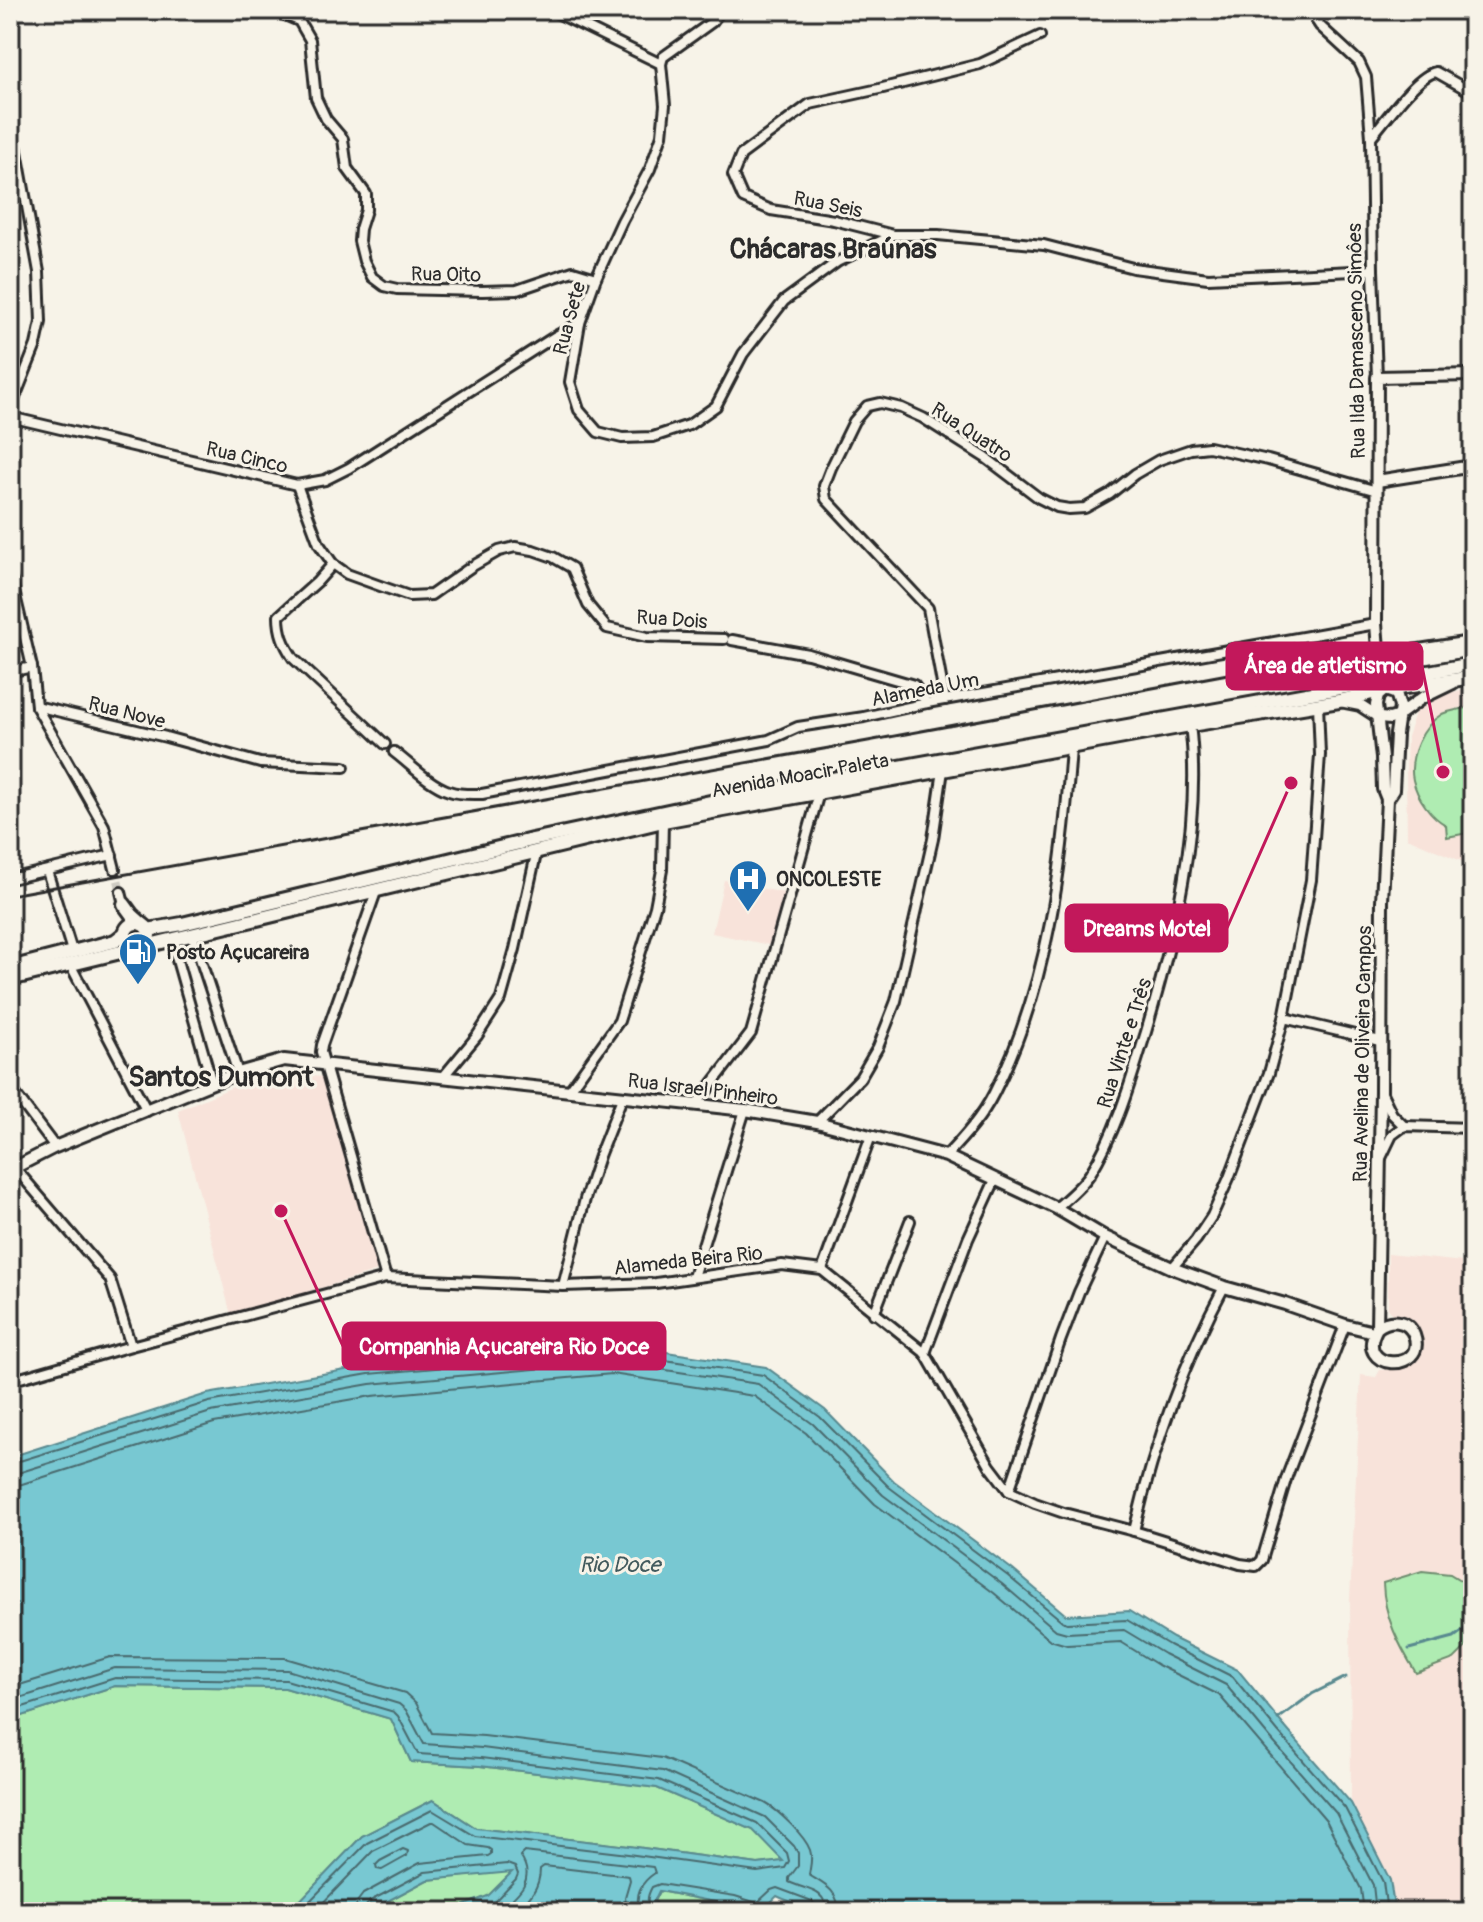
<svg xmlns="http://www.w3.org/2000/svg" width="1483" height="1922" viewBox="0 0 1483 1922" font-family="Pangolin,sans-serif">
<rect width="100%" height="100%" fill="#f7f3e8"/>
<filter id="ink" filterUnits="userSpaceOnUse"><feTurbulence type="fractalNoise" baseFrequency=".0125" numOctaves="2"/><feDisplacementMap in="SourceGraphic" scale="16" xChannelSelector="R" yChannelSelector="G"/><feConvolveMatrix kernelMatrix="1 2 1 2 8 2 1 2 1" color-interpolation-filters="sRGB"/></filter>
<g filter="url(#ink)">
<!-- built -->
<g fill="#f8e3da">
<polygon points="1473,687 1473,866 1407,838 1406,771 1407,737 1415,713 1434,699 1453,692"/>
<polygon points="724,880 784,893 769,945 712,933"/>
<polygon points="266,1073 325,1077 381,1270 231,1315 178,1110"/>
<polygon points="1388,1254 1473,1263 1473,1912 1395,1912 1390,1880 1351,1803 1350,1599 1361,1375 1376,1377 1380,1370 1401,1368 1414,1358 1420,1348 1420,1340 1411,1322 1392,1314 1388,1308"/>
</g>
<!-- green -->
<g fill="#afecb2" stroke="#6d8c6e" stroke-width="2">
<path d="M1473,707V832L1447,837L1446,825C1431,817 1417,798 1413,780C1408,757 1422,726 1442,714C1451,710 1463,709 1473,707Z"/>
<path d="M1422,1571L1450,1574L1473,1588V1640L1454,1659L1416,1673C1399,1645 1384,1617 1383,1583Z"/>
<polygon points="115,1686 285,1688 391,1719 411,1762 480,1766 657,1788 753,1830 784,1861 758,1864 629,1846 476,1828 433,1800 362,1836 296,1905 276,1912 10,1912 10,1720"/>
<polygon points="513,1871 488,1896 447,1912 367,1912 427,1880"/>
<polygon points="659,1891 751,1909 751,1912 666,1912 654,1901"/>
</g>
<!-- water -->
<path fill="#78c8d2" stroke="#59898f" stroke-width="2" d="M613,1344L766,1367L825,1410L894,1481L1013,1570L1066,1615L1129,1611L1173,1638L1238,1670L1284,1726L1351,1803L1390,1880L1395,1912H813C803,1904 788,1902 777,1896L761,1912H751V1909L659,1891L654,1901L666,1912H447L488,1896L512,1872L427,1880L367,1912H276L296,1905L362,1836L433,1800L476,1828L629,1846L758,1864L783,1861L753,1830L657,1788L480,1766L411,1762L391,1719L285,1688L115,1686L10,1720V1457L207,1394L368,1366Z"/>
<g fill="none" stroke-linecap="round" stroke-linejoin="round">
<!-- shore -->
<g stroke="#4a6a6e" stroke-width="2">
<polyline points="10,1464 209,1402 369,1374 613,1352 763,1375 820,1417 889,1487 1008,1576 1062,1621 1067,1623 1127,1620 1169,1645 1233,1677 1278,1732 1345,1808 1383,1882 1387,1912"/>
<polyline points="10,1474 18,1473 211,1412 370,1384 613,1362 758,1384 813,1424 883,1495 1002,1584 1056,1630 1067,1633 1124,1630 1164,1654 1226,1685 1270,1738 1336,1813 1373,1885 1376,1912"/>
<polyline points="10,1486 22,1484 214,1423 372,1396 612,1374 754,1396 806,1433 875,1504 994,1593 1050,1640 1067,1645 1121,1642 1158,1665 1219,1695 1326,1820 1361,1889 1364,1912"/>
<path d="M10,1688L110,1657L285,1658L405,1693L416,1703L432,1733L484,1736L662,1758L765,1803C778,1810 805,1836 810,1850C813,1859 810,1867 809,1875C825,1885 838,1890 839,1912"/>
<path d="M10,1701L115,1668L287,1670L399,1704L406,1710L424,1744L482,1748L663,1771L765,1817L794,1846L798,1853V1866L789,1878V1882C807,1891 825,1888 827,1912"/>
<polyline points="10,1711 115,1678 286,1680 394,1712 398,1716 418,1754 481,1758 659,1780 757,1823 787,1853 789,1861 785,1868 757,1872 628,1854 475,1836 432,1810 367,1843 299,1912"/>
<polygon points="403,1849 408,1851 407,1856 382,1870 377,1869 376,1865 380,1861"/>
<polyline points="314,1912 373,1851 431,1822 434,1822 468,1845 488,1848 491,1850 491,1854 488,1856 420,1863 363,1894 357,1902 355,1912"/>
<polyline points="365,1912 366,1906 370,1901 425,1872 507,1864 515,1867 518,1874 516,1879 494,1902 469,1912"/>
<path d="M497,1912C516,1896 538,1881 520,1856L524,1852L653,1867L655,1873C641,1882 633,1896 641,1912"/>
<path d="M515,1912C529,1899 540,1889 540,1869L544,1866L629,1876L630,1880L625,1897L627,1912"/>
<path d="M655,1912C646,1903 646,1898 652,1887L660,1884L735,1896L757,1903L771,1890L777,1888L812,1901L816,1906L817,1912"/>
</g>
<!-- stream -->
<g stroke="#59898f" stroke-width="3">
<polyline points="1409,1649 1454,1637 1473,1623"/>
<polyline points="1278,1719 1312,1694 1346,1677"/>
</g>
<!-- minor-tunnel -->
<polyline stroke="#cecbc2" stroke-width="8" stroke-dasharray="8 4" stroke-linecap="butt" points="115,869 121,892"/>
<defs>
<g id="minor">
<polyline points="262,10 280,13 299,21 310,40 316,98 326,119 343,139 347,168 366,194 366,210 360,229 359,241 364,261 372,277 384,286 397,289 482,291 517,290 573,271 596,278"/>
<polyline points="551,10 661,64"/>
<polyline points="721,10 712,22 663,57 661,64 665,105 662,135 650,169 622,221 596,278 580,323 570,382 579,410 598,432 622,438 653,437 689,425 716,406 743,354 784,301 837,262 893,235"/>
<polyline points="1314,10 1316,20 1320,26 1359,62 1366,77 1371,137 1373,270 1377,377"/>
<polyline points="1040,36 980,64 879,89 810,104 741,155 733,175 743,198 771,210 834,220 893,235 938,235 1044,245 1133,268 1208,278 1373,270"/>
<polyline points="10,113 39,272 41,322 36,345 10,410"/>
<path d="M1371,137C1385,121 1417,75 1436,72L1473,93"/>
<polyline points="10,417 297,485 325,480 349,468 554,337 580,323"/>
<polyline points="297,485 319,544 333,564 347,574 383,587 409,596 431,595 471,567 499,551 515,547 533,550 553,557 572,568 588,605 607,628 647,637 724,639"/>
<path d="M333,564L317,582L279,616C279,633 284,644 293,658L385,744"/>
<polyline points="10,574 32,667 36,706 104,826 115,869"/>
<polyline points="732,640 808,654 914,685 927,703"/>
<polyline points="10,672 32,667"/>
<polyline points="945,700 928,608 826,499 824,486 831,468 854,421 867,406 880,403 901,408 923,418 986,458 1039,498 1057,507 1069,509 1085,508 1110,494 1135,474 1159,460 1191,449 1209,447 1268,460 1377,491"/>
<polyline points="36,706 166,737 260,763 344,767"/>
<path d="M394,752C411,765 429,784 449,791C460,795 471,794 482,794L769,740L798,727L864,717L927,703L1376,624"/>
<polyline points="47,871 72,951"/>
<polyline points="10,879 112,855"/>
<polyline points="377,889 322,1045 321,1052 386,1278"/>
<polyline points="121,892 124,904"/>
<polyline points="192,934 238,1073"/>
<polyline points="171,939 212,1083"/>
<polyline points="70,964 147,1111"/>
<polyline points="1284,1018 1380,1041"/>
<polyline points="443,1077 477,1036 501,999 515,949 537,850"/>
<polyline points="10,1087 55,1147"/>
<polyline points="569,1091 619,1021 655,907 662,870 663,821"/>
<polyline points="1381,1091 1392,1114 1404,1126"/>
<polyline points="696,1105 751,1033 819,793"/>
<polyline points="817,1122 860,1078 878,1047 896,1001 933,839 943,770"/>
<path d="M946,1156C964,1137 982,1117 994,1093C1048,988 1063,864 1071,748"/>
<polyline points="1380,1160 1392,1135 1404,1126 1473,1128"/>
<polyline points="15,1168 110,1279 131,1346"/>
<path d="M1056,1208C1068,1198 1081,1187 1090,1174C1117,1131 1131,1080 1146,1032C1174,937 1203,825 1190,725"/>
<polyline points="1472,1254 1473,1136"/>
<polyline points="1172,1268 1196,1240 1212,1216 1229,1178 1269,1073 1284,1018 1311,880 1320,755 1318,704"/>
<polyline points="822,1270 871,1136"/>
<polyline points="693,1277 745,1110"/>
<polyline points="563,1286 585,1199 599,1156 622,1098"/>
<polyline points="874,1314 910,1221"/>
<polyline points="925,1353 968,1239 995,1180"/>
<polyline points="10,1381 131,1346 386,1278 563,1286 656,1283 782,1265 822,1270 925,1353 990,1466 1009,1491 1035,1503 1064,1513 1134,1531 1240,1564 1256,1566 1262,1560 1287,1476 1345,1325"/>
<polyline points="1009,1491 1061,1339 1079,1292 1105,1237"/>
<path d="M1134,1531C1154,1446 1183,1363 1224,1287"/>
</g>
<g id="tertiary">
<polyline points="1377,481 1473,466"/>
<polyline points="1385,686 1378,649 1376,624 1377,377 1473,375"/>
<polyline points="1385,690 1378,696 1376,705 1382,758 1383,789 1387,799"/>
<polyline points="1340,701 1360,705 1380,718 1390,719 1396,717 1422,698 1453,683"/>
<polyline points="10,1170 55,1147 212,1083 238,1073 284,1060 745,1110 817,1122 946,1156 1056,1208 1105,1237 1172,1268 1224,1287 1285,1304 1345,1325 1374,1332"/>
<path d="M1377,1328C1389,1319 1407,1318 1414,1335C1428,1373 1352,1372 1377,1328L1381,1091L1382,901L1387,799L1393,790L1396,734L1400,707L1397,696L1394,693L1385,690"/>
</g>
<g id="primary">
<polyline points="124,904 132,915 142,924"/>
<circle cx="137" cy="935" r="12"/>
<polyline points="148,930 182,924 532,840 743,795 1473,664"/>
<polyline points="141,947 663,821 1190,725 1339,701 1385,690 1473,677"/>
<polyline points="10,968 115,941 124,934"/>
<polyline points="10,979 137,948"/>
</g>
</defs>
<!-- minor casing -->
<use href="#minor" stroke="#2b2b2b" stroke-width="14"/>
<!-- tertiary casing -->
<use href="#tertiary" stroke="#2b2b2b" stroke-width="16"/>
<!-- primary casing -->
<use href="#primary" stroke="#2b2b2b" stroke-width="18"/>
<!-- minor -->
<use href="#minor" stroke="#f7f3e8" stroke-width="8"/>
<!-- tertiary -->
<use href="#tertiary" stroke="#f7f3e8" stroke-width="10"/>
<!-- primary -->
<use href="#primary" stroke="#f7f3e8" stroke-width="12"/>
<!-- rail -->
<polyline stroke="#2b2b2b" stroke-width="3" points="10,895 868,741 1260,668 1473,635"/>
</g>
</g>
<!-- icons -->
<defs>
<symbol id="hospital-pin" viewBox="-11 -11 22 30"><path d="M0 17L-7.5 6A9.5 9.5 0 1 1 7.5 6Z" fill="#1f6fb2" stroke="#f7f3e8"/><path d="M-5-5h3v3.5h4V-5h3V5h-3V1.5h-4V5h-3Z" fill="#fff"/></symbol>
<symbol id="fuel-pin" viewBox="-11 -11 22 30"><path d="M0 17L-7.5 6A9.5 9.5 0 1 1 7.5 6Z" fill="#1f6fb2" stroke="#f7f3e8"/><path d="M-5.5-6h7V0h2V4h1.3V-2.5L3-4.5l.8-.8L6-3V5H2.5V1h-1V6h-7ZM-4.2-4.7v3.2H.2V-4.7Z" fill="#fff"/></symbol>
</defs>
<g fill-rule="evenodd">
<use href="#hospital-pin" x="726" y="857" width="44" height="60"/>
<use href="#fuel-pin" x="116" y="930" width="44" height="60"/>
</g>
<g text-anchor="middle" stroke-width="6" stroke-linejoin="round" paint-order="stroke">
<!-- street labels -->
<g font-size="20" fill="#2b2b2b" stroke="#f7f3e8">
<text transform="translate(828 204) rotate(11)" y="7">Rua Seis</text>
<text transform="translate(446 274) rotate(1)" y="7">Rua Oito</text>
<text transform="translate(569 318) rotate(-75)" y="7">Rua Sete</text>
<text transform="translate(1356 341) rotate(-91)" y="7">Rua Ilda Damasceno Simôes</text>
<text transform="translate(972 432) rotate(33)" y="7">Rua Quatro</text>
<text transform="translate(247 457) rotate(13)" y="7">Rua Cinco</text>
<text transform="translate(672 619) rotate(4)" y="7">Rua Dois</text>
<text transform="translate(925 689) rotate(-11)" y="7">Alameda Um</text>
<text transform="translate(127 712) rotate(14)" y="7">Rua Nove</text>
<text transform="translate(800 775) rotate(-10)" y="7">Avenida Moacir Paleta</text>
<text transform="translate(1124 1043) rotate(-72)" y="7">Rua Vinte e Três</text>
<text transform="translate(1362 1054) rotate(-89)" y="7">Rua Avelina de Oliveira Campos</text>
<text transform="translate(703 1089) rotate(7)" y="7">Rua Israel Pinheiro</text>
<text transform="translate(688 1260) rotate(-6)" y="7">Alameda Beira Rio</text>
</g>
<!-- poi labels -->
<g font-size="20" font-weight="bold" fill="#2b2b2b" stroke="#f7f3e8" text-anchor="start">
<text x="776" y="886">ONCOLESTE</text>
<text x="166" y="959">Posto Açucareira</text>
</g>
<!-- water labels -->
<g font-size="22" font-style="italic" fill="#425a5d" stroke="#f7f3e8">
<text x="620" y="1572">Rio Doce</text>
</g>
<!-- district labels -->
<g font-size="28" font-weight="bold" fill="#2b2b2b" stroke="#f7f3e8">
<text x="833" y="258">Chácaras Braúnas</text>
<text x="221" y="1086">Santos Dumont</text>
</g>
</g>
<!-- callouts -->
<path fill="none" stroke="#c2185b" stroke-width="3" d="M1443 772L1422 666M1291 783L1227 928M281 1211L343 1346"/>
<g fill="#c2185b" stroke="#f7f3e8" stroke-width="3">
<circle cx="1443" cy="772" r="8"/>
<circle cx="1291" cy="783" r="8"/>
<circle cx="281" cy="1211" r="8"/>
</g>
<g fill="#c2185b" stroke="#c2185b" stroke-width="3">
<rect x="1227" y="643" width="195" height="46" rx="8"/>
<rect x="1066" y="905" width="161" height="46" rx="8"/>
<rect x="343" y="1323" width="322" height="46" rx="8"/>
</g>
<g font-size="22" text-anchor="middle" font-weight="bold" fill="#fff">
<text x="1325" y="673">Área de atletismo</text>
<text x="1147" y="936">Dreams Motel</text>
<text x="504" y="1354">Companhia Açucareira Rio Doce</text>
</g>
<!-- margin -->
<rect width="1483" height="1922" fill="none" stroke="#f7f3e8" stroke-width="40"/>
<rect x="20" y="20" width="1443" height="1882" fill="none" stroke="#2b2b2b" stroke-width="3" filter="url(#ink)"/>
</svg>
